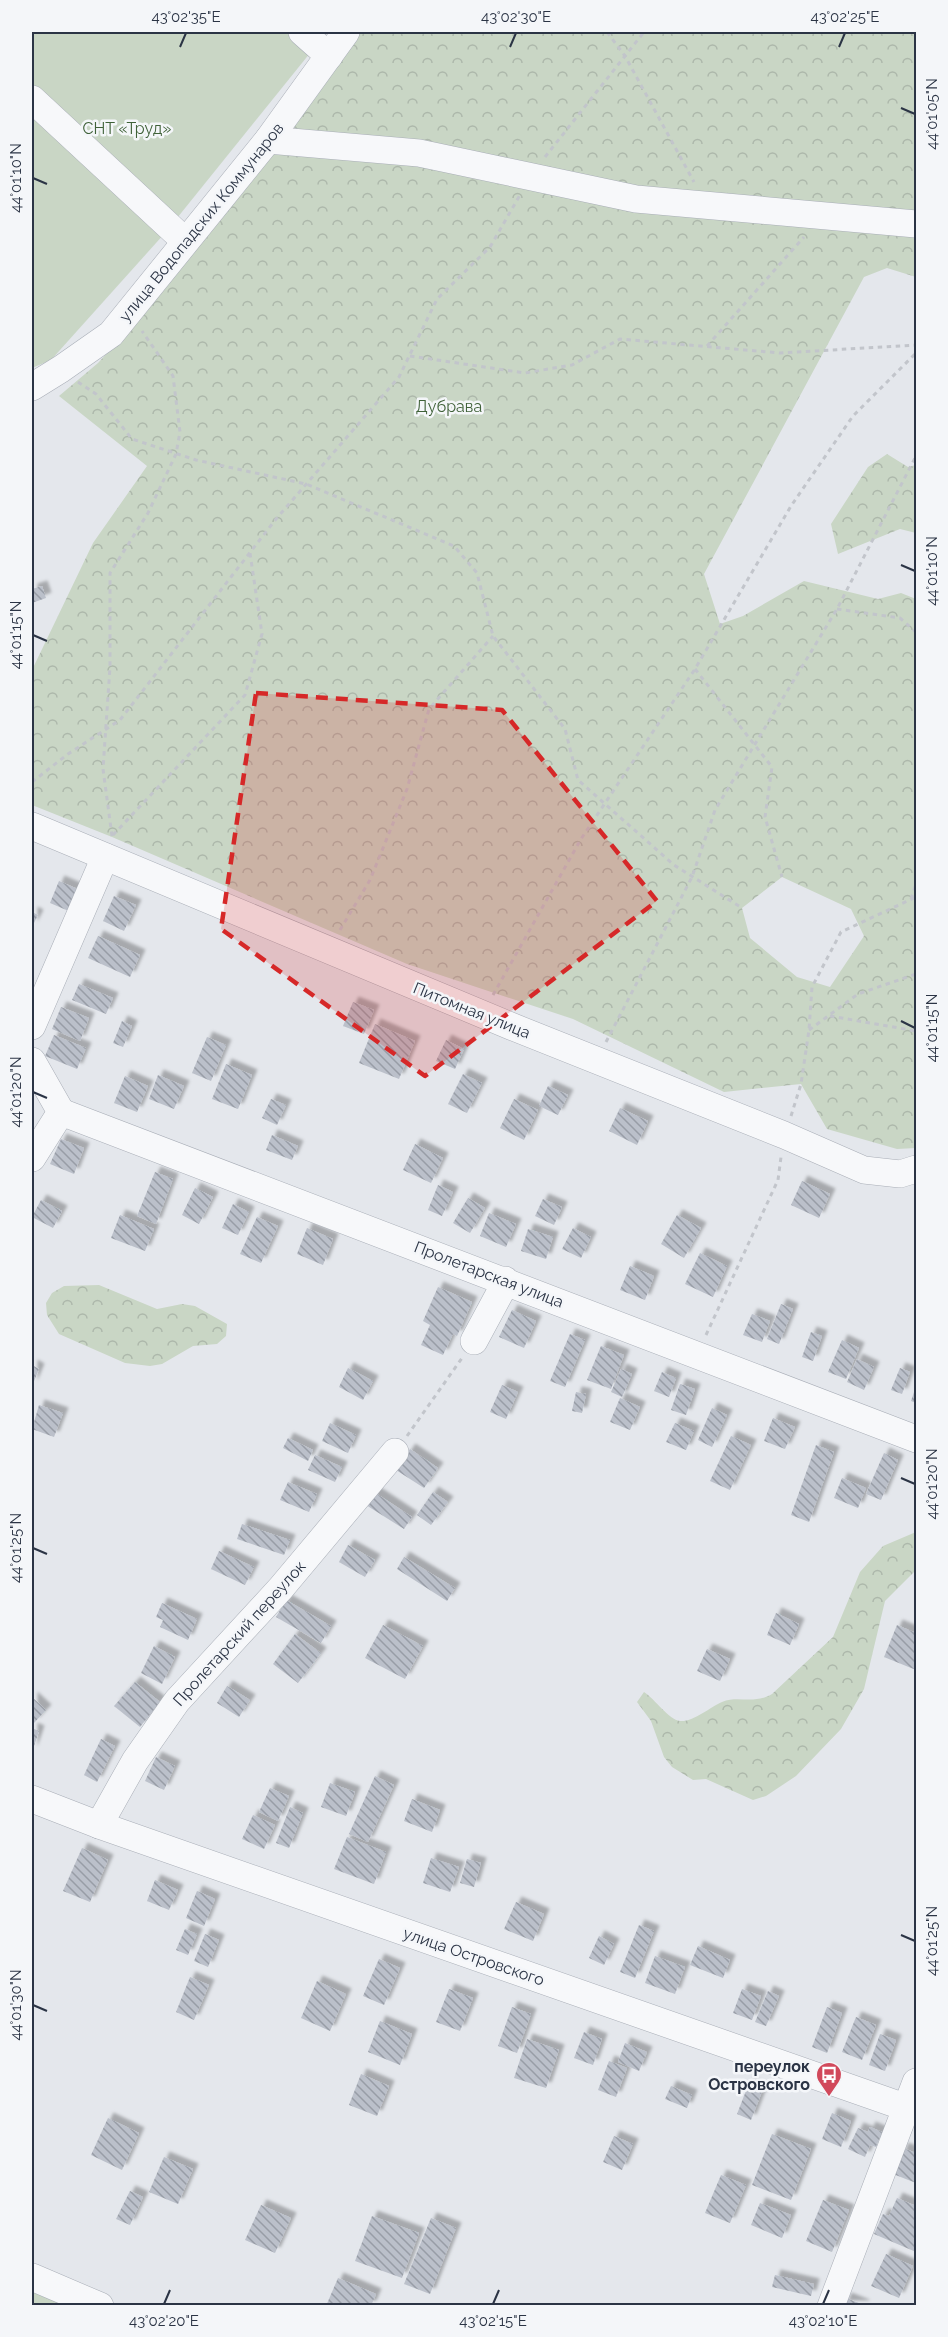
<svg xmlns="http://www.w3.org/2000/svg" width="948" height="2337" viewBox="0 0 948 2337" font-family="Raleway,sans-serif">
<defs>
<pattern id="grass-tufts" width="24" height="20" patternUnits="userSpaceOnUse" patternTransform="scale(1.5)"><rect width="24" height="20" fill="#c9d6c5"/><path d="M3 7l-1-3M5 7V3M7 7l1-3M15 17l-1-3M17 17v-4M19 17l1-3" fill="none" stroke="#adb8ab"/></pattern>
<pattern id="forest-crowns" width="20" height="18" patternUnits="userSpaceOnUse" patternTransform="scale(1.5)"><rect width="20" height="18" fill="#c9d6c5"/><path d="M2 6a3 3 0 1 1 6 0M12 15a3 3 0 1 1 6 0" fill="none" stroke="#adb8ab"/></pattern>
<pattern id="building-back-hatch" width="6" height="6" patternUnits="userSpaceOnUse" patternTransform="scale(1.5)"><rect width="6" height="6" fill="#bbc0ca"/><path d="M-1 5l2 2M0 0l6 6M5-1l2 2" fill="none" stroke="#989da6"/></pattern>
<filter id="shadow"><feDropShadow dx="5.5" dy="-5.5" stdDeviation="1.5" flood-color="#0004"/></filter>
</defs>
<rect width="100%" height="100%" fill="#e4e7ec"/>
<!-- grass -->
<polygon fill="url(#grass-tufts)" points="32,2287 75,2305 32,2305"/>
<!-- forest -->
<g fill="url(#forest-crowns)" fill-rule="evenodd">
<path d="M348,32H916V277L887,268L864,277L704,574L720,624L743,616L804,581L878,599L901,593L916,599V1148L897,1149L827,1129L801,1084L724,1092L573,1019L407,964L112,837L32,805V670L93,543L147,466L59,396L98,363L151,305ZM782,877L851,909L864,936L830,987L797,977L750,938L742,908Z"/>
<polygon points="887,454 908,467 916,465 916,533 900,529 838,554 831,524 868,467"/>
<polygon points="99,1285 157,1309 182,1304 195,1306 227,1324 226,1336 217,1344 193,1346 162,1364 150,1366 125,1363 59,1334 47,1315 46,1303 52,1293 64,1286"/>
<path d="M916,1532V1570L885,1601L864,1689L841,1729L796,1776L766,1796L753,1800L706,1779L693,1780L672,1767L664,1757L651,1721L637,1702L644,1692C655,1699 669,1720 680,1721C694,1722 710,1707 722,1702C739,1695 753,1705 772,1694L833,1637L860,1572L883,1546Z"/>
</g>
<!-- green -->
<polygon fill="#c9d6c5" points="32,32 327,32 165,233 51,360 32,368"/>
<!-- building -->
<g fill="url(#building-back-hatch)" filter="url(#shadow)">
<polygon points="42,586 46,598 32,603 32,589"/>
<polygon points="59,881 80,890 71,912 50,903"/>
<polygon points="114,896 136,905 124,931 103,921"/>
<polygon points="32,912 38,915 32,927"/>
<polygon points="98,936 140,955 130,977 88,958"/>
<polygon points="79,984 113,998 106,1014 72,1000"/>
<polygon points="353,1002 374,1010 364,1034 343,1026"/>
<polygon points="61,1007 89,1018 80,1041 52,1029"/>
<polygon points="122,1021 132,1026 123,1047 113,1043"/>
<polygon points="375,1024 415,1041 399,1079 359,1063"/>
<polygon points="54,1035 86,1048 77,1069 45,1056"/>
<polygon points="207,1037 226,1045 211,1081 192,1073"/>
<polygon points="446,1040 464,1049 455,1069 436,1061"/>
<polygon points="226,1064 252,1075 238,1109 212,1099"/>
<polygon points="463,1074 482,1083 467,1113 448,1104"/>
<polygon points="158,1075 184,1086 174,1109 149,1099"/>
<polygon points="125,1076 148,1086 137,1112 114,1103"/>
<polygon points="548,1086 568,1095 558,1115 539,1106"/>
<polygon points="271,1099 286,1105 277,1125 262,1118"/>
<polygon points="514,1099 538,1110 524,1140 500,1128"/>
<polygon points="620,1108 648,1121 637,1145 609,1131"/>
<polygon points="272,1135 298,1146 292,1160 266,1150"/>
<polygon points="61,1139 84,1148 74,1174 50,1164"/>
<polygon points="415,1144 443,1158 431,1183 403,1170"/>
<polygon points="155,1172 173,1179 156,1224 137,1216"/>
<polygon points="802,1181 830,1194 819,1218 791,1205"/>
<polygon points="438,1185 453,1192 442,1216 428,1210"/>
<polygon points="195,1188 213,1197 199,1224 182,1215"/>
<polygon points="468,1198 485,1208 470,1233 453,1223"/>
<polygon points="543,1199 562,1207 554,1225 535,1216"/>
<polygon points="41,1200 62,1211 53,1228 32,1217"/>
<polygon points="233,1204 249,1212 238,1235 222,1228"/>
<polygon points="489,1213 516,1224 506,1247 480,1236"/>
<polygon points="120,1215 154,1229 145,1251 111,1238"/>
<polygon points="677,1215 701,1228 684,1258 661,1244"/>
<polygon points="257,1217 278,1226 261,1263 240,1254"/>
<polygon points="307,1228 333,1239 323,1265 297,1254"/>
<polygon points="573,1228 591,1237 581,1258 562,1249"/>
<polygon points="528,1229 553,1237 546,1259 521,1251"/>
<polygon points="700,1253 727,1266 713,1297 685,1284"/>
<polygon points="630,1266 654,1276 645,1300 620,1290"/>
<polygon points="438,1287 472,1302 457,1336 453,1334 443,1355 421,1345 430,1325 423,1321"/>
<polygon points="781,1304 793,1309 779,1344 767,1339"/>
<polygon points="512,1310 536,1321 524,1348 499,1337"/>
<polygon points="752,1314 770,1321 762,1342 743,1335"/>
<polygon points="811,1332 822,1336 813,1361 802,1357"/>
<polygon points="570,1334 585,1340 565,1387 550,1381"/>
<polygon points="842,1340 859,1348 846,1379 828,1372"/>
<polygon points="601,1346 624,1355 611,1389 587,1380"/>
<polygon points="857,1359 874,1367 864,1390 847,1382"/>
<polygon points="32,1365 39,1369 32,1386"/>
<polygon points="348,1368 373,1381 363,1400 339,1387"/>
<polygon points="900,1368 910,1372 902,1394 891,1390"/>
<polygon points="621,1369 632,1374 622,1397 611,1392"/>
<polygon points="662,1372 676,1378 669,1397 654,1391"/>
<polygon points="680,1384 695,1389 686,1415 671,1410"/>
<polygon points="502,1385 518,1392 506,1419 490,1412"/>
<polygon points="916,1386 916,1403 911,1401"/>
<polygon points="576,1392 586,1394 582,1413 572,1411"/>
<polygon points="620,1398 640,1407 630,1430 610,1422"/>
<polygon points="39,1405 63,1413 54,1437 32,1429"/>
<polygon points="712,1408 727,1415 712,1447 698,1440"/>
<polygon points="773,1418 795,1427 785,1449 764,1441"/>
<polygon points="330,1423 356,1435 348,1453 322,1441"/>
<polygon points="675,1423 694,1431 686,1450 666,1442"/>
<polygon points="731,1436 751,1445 730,1490 710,1481"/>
<polygon points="288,1438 313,1450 308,1461 283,1448"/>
<polygon points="816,1445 834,1452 809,1522 791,1515"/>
<polygon points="410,1449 438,1468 424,1488 396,1470"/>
<polygon points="884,1453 898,1460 881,1500 866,1494"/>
<polygon points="315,1455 342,1467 335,1482 308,1470"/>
<polygon points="842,1478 866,1488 858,1508 834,1498"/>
<polygon points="288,1482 317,1494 309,1512 280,1500"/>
<polygon points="374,1492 412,1517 404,1529 366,1505"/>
<polygon points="433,1492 448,1502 431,1525 417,1515"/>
<polygon points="242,1524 290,1540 284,1555 237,1539"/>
<polygon points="348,1545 375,1560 365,1577 339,1562"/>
<polygon points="219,1551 254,1567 245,1585 211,1569"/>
<polygon points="404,1557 455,1588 447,1601 397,1569"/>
<polygon points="286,1600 331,1626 321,1643 276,1617"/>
<polygon points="162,1603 197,1619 188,1640 160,1627 163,1620 156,1617"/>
<polygon points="776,1613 799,1624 790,1645 767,1635"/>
<polygon points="383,1625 423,1646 405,1679 365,1658"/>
<polygon points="897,1625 916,1633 916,1670 884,1657"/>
<polygon points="295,1634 321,1653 298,1683 273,1664"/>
<polygon points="154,1646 175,1657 162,1684 141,1673"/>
<polygon points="707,1649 730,1659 720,1681 697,1671"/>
<polygon points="135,1682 160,1702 140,1727 114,1706"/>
<polygon points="227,1686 250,1700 239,1717 217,1703"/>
<polygon points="32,1697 46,1710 34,1723 32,1721"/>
<polygon points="32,1728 39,1731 32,1752"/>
<polygon points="101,1739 115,1746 97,1782 84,1775"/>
<polygon points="156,1757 175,1766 164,1790 145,1781"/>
<polygon points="375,1776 394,1785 368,1842 349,1834"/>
<polygon points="330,1783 355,1792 346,1816 321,1807"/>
<polygon points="270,1788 289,1796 278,1821 259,1812"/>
<polygon points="412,1799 440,1810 432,1832 404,1821"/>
<polygon points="290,1807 303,1813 289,1848 276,1843"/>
<polygon points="253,1815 275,1825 264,1849 242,1839"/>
<polygon points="347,1837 386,1852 374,1884 334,1869"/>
<polygon points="82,1848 108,1860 90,1902 63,1891"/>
<polygon points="431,1858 459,1867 450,1892 423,1883"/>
<polygon points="467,1859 481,1863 474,1887 460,1883"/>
<polygon points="155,1880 178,1890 169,1910 147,1901"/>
<polygon points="197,1891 215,1899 204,1926 186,1918"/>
<polygon points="516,1902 544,1914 533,1941 504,1929"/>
<polygon points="639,1925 654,1931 635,1978 620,1972"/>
<polygon points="185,1929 197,1934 188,1955 176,1950"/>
<polygon points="205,1934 219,1940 208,1967 194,1961"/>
<polygon points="599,1936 614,1944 604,1965 589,1958"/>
<polygon points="698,1946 730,1960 723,1978 690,1965"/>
<polygon points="655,1956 685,1967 675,1994 645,1983"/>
<polygon points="379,1959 400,1968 384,2005 363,1996"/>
<polygon points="190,1977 209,1985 194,2020 176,2012"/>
<polygon points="317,1981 346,1994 330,2031 301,2018"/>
<polygon points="449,1989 473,1998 460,2031 436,2022"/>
<polygon points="742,1989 761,1996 752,2020 733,2013"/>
<polygon points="768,1991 779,1996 766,2026 755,2022"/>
<polygon points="512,2007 531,2014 517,2053 498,2046"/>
<polygon points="827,2007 842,2013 827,2053 812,2047"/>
<polygon points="856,2017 876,2025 862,2060 842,2052"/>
<polygon points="380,2021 412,2034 400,2065 368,2052"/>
<polygon points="584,2032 602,2039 593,2065 574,2058"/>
<polygon points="880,2034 896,2040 885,2071 869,2065"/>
<polygon points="527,2039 559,2050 546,2088 514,2078"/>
<polygon points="625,2043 647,2052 639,2071 618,2062"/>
<polygon points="609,2061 627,2068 616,2097 598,2090"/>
<polygon points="361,2074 389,2086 377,2116 349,2105"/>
<polygon points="749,2083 763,2089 751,2120 737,2114"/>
<polygon points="671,2086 692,2095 687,2108 665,2099"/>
<polygon points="832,2113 851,2121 841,2147 822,2139"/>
<polygon points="108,2118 139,2133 122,2170 91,2155"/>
<polygon points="870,2127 882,2132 876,2147 870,2145 865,2157 848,2149 858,2128 868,2132"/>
<polygon points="772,2134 811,2149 791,2200 752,2185"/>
<polygon points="614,2136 633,2144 622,2170 603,2162"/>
<polygon points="903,2148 916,2153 916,2183 893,2174"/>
<polygon points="164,2157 193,2169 178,2204 149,2192"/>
<polygon points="721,2175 746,2185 730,2223 705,2213"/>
<polygon points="130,2191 143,2197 130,2225 116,2219"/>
<polygon points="897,2198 916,2206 916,2252 874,2234 883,2214 889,2216"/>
<polygon points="823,2200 849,2210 832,2252 806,2241"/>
<polygon points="760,2203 791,2215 782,2238 751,2225"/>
<polygon points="261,2205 291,2218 275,2253 245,2240"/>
<polygon points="372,2216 419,2233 402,2278 355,2261"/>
<polygon points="431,2218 456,2228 430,2294 404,2284"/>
<polygon points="886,2254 913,2266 899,2298 871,2286"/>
<polygon points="775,2275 814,2284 811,2296 772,2287"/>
<polygon points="338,2278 376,2294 371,2306 326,2306"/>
<polygon points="846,2298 864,2305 864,2306 843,2306"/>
</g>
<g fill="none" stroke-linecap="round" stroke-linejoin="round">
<defs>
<g id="minor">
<polyline points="302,32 329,56"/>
<polyline points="32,99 185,241"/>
<polyline points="268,140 419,153 636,199 916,224"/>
<polyline points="32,387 61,369 111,334 268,140 346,32"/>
<polyline points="32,826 513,1027 784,1135 864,1170 900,1174 916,1169"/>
<polyline points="32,1026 105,857"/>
<polyline points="32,1061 61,1112 32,1158"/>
<polyline points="61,1112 916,1439"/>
<polyline points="474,1341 501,1291 505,1280"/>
<polyline points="32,1799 99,1825 916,2111"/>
<polyline points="99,1825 135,1761 177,1701 281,1588 395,1452"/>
<polyline points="32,2277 100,2306"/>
<polyline points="831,2306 916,2082"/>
</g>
</defs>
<!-- minor casing -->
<use href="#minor" stroke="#a9aeb7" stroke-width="28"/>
<!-- path -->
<g stroke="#c2c5cb" stroke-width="3" stroke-dasharray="4.5 4.5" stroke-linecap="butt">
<polyline points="607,32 625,56 694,182"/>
<polyline points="545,157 644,32"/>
<polyline points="707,346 804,237"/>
<polyline points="410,356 525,373 572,365 620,339 780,353 916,345"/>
<polyline points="78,382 96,394 132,439 196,460 306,484 454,546 477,573 493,636 565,729 578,780 674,865 742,908"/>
<polyline points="837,609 900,618 916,632"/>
<polyline points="695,669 772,767 765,817 782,877"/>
<polyline points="32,782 68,754 120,720 276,519 399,377 437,299 490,247 520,195"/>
<polyline points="113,835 245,695 262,634 250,553"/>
<polyline points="112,836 103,769 110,667 110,573 148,513 176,454 180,432 173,376 142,331"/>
<polyline points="911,899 916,884"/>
<polyline points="340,930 370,880 407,789 429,709 493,636"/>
<polyline points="493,995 581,839 695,669 791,506 853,416 916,353"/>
<polyline points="830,1016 916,1031"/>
<polyline points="809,1030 858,994 916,974"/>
<polyline points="606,1042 692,877 715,810 837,609 916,456"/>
<polyline points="791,1116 801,1084 809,1030 812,987 841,932 916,897"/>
<polyline points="706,1335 778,1180 781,1157"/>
<polyline points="407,1436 462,1358"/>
</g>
<!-- minor -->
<use href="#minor" stroke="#f7f8fa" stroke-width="27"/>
</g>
<!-- marked area -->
<path fill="#d62828" fill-opacity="0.2" stroke="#d62828" stroke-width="4.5" stroke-dasharray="12 8" stroke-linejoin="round" d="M256,693L502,710L657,901L425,1076L221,929Z"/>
<!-- ticks -->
<path fill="none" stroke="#2b3445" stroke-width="2" d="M180,47L186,33M510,47L516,33M839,47L845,33M901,108L915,114M33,178L47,184M901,565L915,571M33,635L47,641M901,1021L915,1028M33,1092L47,1098M901,1478L915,1484M33,1548L47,1554M901,1935L915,1941M33,2005L47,2011M164,2304L170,2290M493,2304L499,2290M823,2304L829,2290"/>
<!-- icons -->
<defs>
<symbol id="bus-pin" viewBox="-11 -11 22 30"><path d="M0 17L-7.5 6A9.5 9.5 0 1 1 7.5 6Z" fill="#d1495b" stroke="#f4f6f9"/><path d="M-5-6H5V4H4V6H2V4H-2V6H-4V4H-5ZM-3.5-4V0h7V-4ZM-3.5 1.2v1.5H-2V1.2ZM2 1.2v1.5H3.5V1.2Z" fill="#fff"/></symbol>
</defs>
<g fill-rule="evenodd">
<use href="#bus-pin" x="814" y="2060" width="30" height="40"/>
</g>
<g text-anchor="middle" stroke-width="5" stroke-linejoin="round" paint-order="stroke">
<!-- park labels -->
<g font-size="16" fill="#3f6138" stroke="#f4f6f9">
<text x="127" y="134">СНТ «Труд»</text>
<text x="449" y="412">Дубрава</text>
</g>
<!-- street labels -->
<g font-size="16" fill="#2b3445" stroke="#f4f6f9">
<text transform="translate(201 222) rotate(-51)" y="6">улица Водопадских Коммунаров</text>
<text transform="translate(472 1010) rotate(22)" y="6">Питомная улица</text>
<text transform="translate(489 1274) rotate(21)" y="6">Пролетарская улица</text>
<text transform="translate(239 1633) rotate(-48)" y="6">Пролетарский переулок</text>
<text transform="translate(474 1956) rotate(19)" y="6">улица Островского</text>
</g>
<!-- poi labels -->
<g font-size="16" font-weight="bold" fill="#2b3445" stroke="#f4f6f9" text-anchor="end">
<text x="810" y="2072">переулок<tspan x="810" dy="18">Островского</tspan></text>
</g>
</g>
<!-- border -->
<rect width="948" height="2337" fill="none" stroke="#f4f6f9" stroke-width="66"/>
<rect x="33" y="33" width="882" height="2271" fill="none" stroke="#2b3445" stroke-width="2"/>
<g font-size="15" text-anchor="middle" fill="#2b3445">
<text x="186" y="22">43°02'35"E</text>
<text x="516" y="22">43°02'30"E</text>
<text x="845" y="22">43°02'25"E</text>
<text transform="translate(932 114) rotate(-90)" y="5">44°01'05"N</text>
<text transform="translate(16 178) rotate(-90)" y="5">44°01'10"N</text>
<text transform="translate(932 571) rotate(-90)" y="5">44°01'10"N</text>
<text transform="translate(16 635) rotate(-90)" y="5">44°01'15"N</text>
<text transform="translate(932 1028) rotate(-90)" y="5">44°01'15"N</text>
<text transform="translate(16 1092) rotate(-90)" y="5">44°01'20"N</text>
<text transform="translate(932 1484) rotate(-90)" y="5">44°01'20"N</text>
<text transform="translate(16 1548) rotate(-90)" y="5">44°01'25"N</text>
<text transform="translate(932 1941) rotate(-90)" y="5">44°01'25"N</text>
<text transform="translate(16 2005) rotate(-90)" y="5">44°01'30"N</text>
<text x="164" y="2326">43°02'20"E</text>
<text x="493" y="2326">43°02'15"E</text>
<text x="823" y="2326">43°02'10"E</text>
</g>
</svg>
